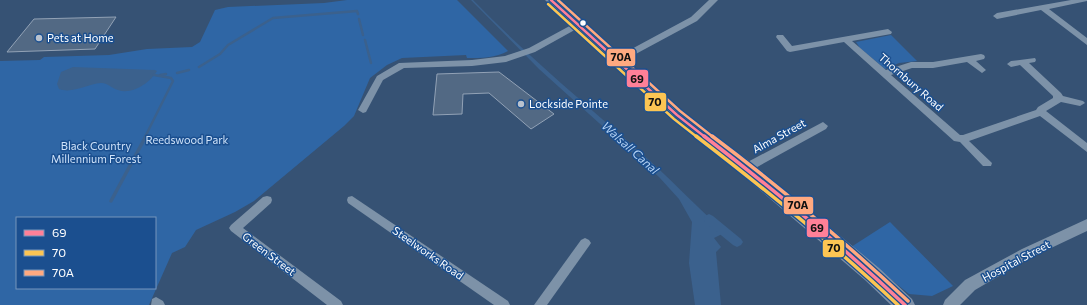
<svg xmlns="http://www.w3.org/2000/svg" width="1087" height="305" viewBox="0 0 1087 305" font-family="Commissioner,sans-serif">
<rect width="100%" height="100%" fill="#365274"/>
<!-- green -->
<g fill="#2f66a5" fill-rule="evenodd">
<path d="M347,0H457L508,51C496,58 481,58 467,58L466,55L402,58L387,65L370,78L354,116L344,126L254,201L235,212L196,230L185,247L172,253L149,305H0V61L40,60L44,57L109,55L147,49L192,47L200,42L215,10L228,7L324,3ZM17,218H155V288H17Z"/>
<polygon points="891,35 917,61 899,63 885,69 860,48 856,42"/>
<polygon points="890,222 953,286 932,296 909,294 851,247"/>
</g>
<!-- water -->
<g fill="#3b618d">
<path d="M471,0H473C529,58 591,108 650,161C680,188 706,217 737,242L724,233L714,238L721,247L716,252L721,305H695L689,263L692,222L679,199L659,177L539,69Z"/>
<path d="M73,67L155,70L157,71C150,83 132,95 118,90C111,88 108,83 101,83C87,84 73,94 59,89L57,84L61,72Z"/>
</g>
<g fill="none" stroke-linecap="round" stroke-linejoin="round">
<!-- stream-far1 -->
<g stroke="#3b618d" stroke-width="2.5">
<polyline points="359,19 363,35"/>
<polyline points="365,40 371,63"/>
<polyline points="199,67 220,54 228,45 273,18 357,11 358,14"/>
<polyline points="177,73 189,70"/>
<polyline points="160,75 166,74"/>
<polyline points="145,137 173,81 171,78 154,75"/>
</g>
<!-- stream -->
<polyline stroke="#3b618d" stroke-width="3.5" points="111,201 146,136"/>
<!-- canal -->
<polygon fill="#3b618d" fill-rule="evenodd" points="709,214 713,216 741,239 743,242 741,245 737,247 733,245 705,222 704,219 705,216"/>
</g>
<!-- building -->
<g fill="#526984" stroke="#92a2b6">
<polygon points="116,17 95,49 7,52 34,19"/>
<polygon points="499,72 554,114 531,129 489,93 463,94 462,114 433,115 437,74"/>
</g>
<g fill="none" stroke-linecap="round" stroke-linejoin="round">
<!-- minor -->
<g fill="#7d92a8" fill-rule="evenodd">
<polygon points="709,0 718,0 697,21 619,63 613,63 612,61 613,59 691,17"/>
<polygon points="1071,0 1087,0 1087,1 1049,9 1087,38 1087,45 1041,10 997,19 993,16 997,13"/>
<polygon points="577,22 580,23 580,27 535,52 506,62 472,66 404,68 383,80 366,112 363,113 358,110 377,76 399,63 472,60 505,56 529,48"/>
<polygon points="888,29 892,32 891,34 852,41 886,70 911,62 933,62 981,54 984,55 985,57 984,59 976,61 986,70 982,73 967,62 933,68 912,68 891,75 960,135 963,135 1036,110 1038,107 1053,98 1053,96 1020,65 1011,67 1007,64 1011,61 1035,58 1036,60 1035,62 1029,63 1061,93 1063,96 1083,101 1085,103 1080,106 1061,102 1046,111 1087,143 1087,152 1040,116 969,141 992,163 991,166 983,166 960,142 954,141 844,42 790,52 787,51 776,37 777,35 783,35 792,46"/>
<polygon points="823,122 828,126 826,129 750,171 742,171 741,168 742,165"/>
<polygon points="267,196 271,197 272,200 271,203 243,228 341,301 343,305 327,305 231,231 229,228 231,225 263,197"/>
<polygon points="352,196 508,301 510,305 494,305 348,203 347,200 348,197"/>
<polygon points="585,238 589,240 591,243 589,246 547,305 534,305 581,240"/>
<polygon points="156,297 163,301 165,305 151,305 152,299"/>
</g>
<!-- tertiary -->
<polygon fill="#7d92a8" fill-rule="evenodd" points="1087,219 1087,231 1032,257 975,290 960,305 943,305 945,300 965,280 1022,249"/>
<!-- trunk -->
<polygon fill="#7e90a7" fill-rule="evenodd" points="545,0 558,0 682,111 752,163 879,268 912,299 915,305 891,305 865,280 740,173 672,119"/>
<defs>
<polyline id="bus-1-far1" points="551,0 677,115 705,137"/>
<path id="bus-1" d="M704,136C773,189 841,245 905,305"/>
<polyline id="bus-2-far1" points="548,4 674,119 697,137"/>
<path id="bus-2" d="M696,136C765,189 834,245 898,305"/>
<polyline id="bus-3-far1" points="558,0 680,111 713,137"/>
<path id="bus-3" d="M712,136C780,187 846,243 908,301"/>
</defs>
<!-- bus-1-far1 casing -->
<use href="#bus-1-far1" stroke="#1b4f8f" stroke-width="5"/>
<!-- bus-1 casing -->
<use href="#bus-1" stroke="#1b4f8f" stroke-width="6"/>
<!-- bus-2-far1 casing -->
<use href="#bus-2-far1" stroke="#1b4f8f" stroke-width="5"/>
<!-- bus-2 casing -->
<use href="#bus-2" stroke="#1b4f8f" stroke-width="6"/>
<!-- bus-3-far1 casing -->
<use href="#bus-3-far1" stroke="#1b4f8f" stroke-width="5"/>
<!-- bus-3 casing -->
<use href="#bus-3" stroke="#1b4f8f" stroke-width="6"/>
<!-- bus-1-far1 -->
<use href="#bus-1-far1" stroke="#ff8098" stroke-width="2.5"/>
<!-- bus-1 -->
<use href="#bus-1" stroke="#ff8098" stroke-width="3.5"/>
<!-- bus-2-far1 -->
<use href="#bus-2-far1" stroke="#fcc553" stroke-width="2.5"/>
<!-- bus-2 -->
<use href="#bus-2" stroke="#fcc553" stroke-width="3.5"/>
<!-- bus-3-far1 -->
<use href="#bus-3-far1" stroke="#ffa980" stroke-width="2.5"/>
<!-- bus-3 -->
<use href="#bus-3" stroke="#ffa980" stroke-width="3.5"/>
</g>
<!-- markers -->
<circle fill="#fff" stroke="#1b4f8f" stroke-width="1.5" cx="583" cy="23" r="3.5"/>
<g fill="#b9c2ce" stroke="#1b4f8f" stroke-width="1.5">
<circle cx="39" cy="38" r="4"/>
<circle cx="521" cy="104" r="4"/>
</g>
<g text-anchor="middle" stroke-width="3" stroke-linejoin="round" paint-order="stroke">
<!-- poi labels -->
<g font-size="11" fill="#fff" stroke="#1b4f8f" text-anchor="start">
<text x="47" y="42">Pets at Home</text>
<text x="529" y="108">Lockside Pointe</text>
</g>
<!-- street labels -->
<g font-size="11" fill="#fff" stroke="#1b4f8f">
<text transform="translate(911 82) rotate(41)" y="4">Thornbury Road</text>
<text transform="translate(779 136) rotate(-29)" y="4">Alma Street</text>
<text transform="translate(428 253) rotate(35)" y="4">Steelworks Road</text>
<text transform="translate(269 254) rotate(37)" y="4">Green Street</text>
<text transform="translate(1016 261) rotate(-28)" y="4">Hospital Street</text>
</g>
<!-- park labels -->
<g font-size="11" fill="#cfe3fa" stroke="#1b4f8f">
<text x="187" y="144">Reedswood Park</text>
<text x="96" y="150">Black Country<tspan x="96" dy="13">Millennium Forest</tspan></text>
</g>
<!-- water labels -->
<g font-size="12" font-style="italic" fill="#b5d3f5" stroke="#1b4f8f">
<text transform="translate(630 148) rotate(42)" y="4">Walsall Canal</text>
</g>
</g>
<g stroke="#1b4f8f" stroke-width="1.5">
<rect x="606" y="48" width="30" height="19" rx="4" fill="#ffa980"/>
<rect x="626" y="69" width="23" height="19" rx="4" fill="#ff8098"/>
<rect x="644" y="92" width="23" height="20" rx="4" fill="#fcc553"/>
<rect x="783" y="196" width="31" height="19" rx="4" fill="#ffa980"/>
<rect x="806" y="218" width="23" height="20" rx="4" fill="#ff8098"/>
<rect x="822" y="239" width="23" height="19" rx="4" fill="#fcc553"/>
</g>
<g font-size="11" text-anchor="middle" font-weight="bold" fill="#111">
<text x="621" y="61">70A</text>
<text x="637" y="83">69</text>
<text x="655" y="106">70</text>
<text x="798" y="209">70A</text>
<text x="817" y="232">69</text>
<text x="834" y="252">70</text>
</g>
<!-- legend -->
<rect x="16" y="217" width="140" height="72" fill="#1b4f8f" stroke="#7695bc"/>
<rect x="24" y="230" width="20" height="6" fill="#ff8098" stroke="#7695bc"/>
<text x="52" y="237" font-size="12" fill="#ffffff">69</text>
<rect x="24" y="250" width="20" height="6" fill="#fcc553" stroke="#7695bc"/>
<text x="52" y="257" font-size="12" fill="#ffffff">70</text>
<rect x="24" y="270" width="20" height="6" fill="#ffa980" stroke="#7695bc"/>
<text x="52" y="277" font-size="12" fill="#ffffff">70A</text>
</svg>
